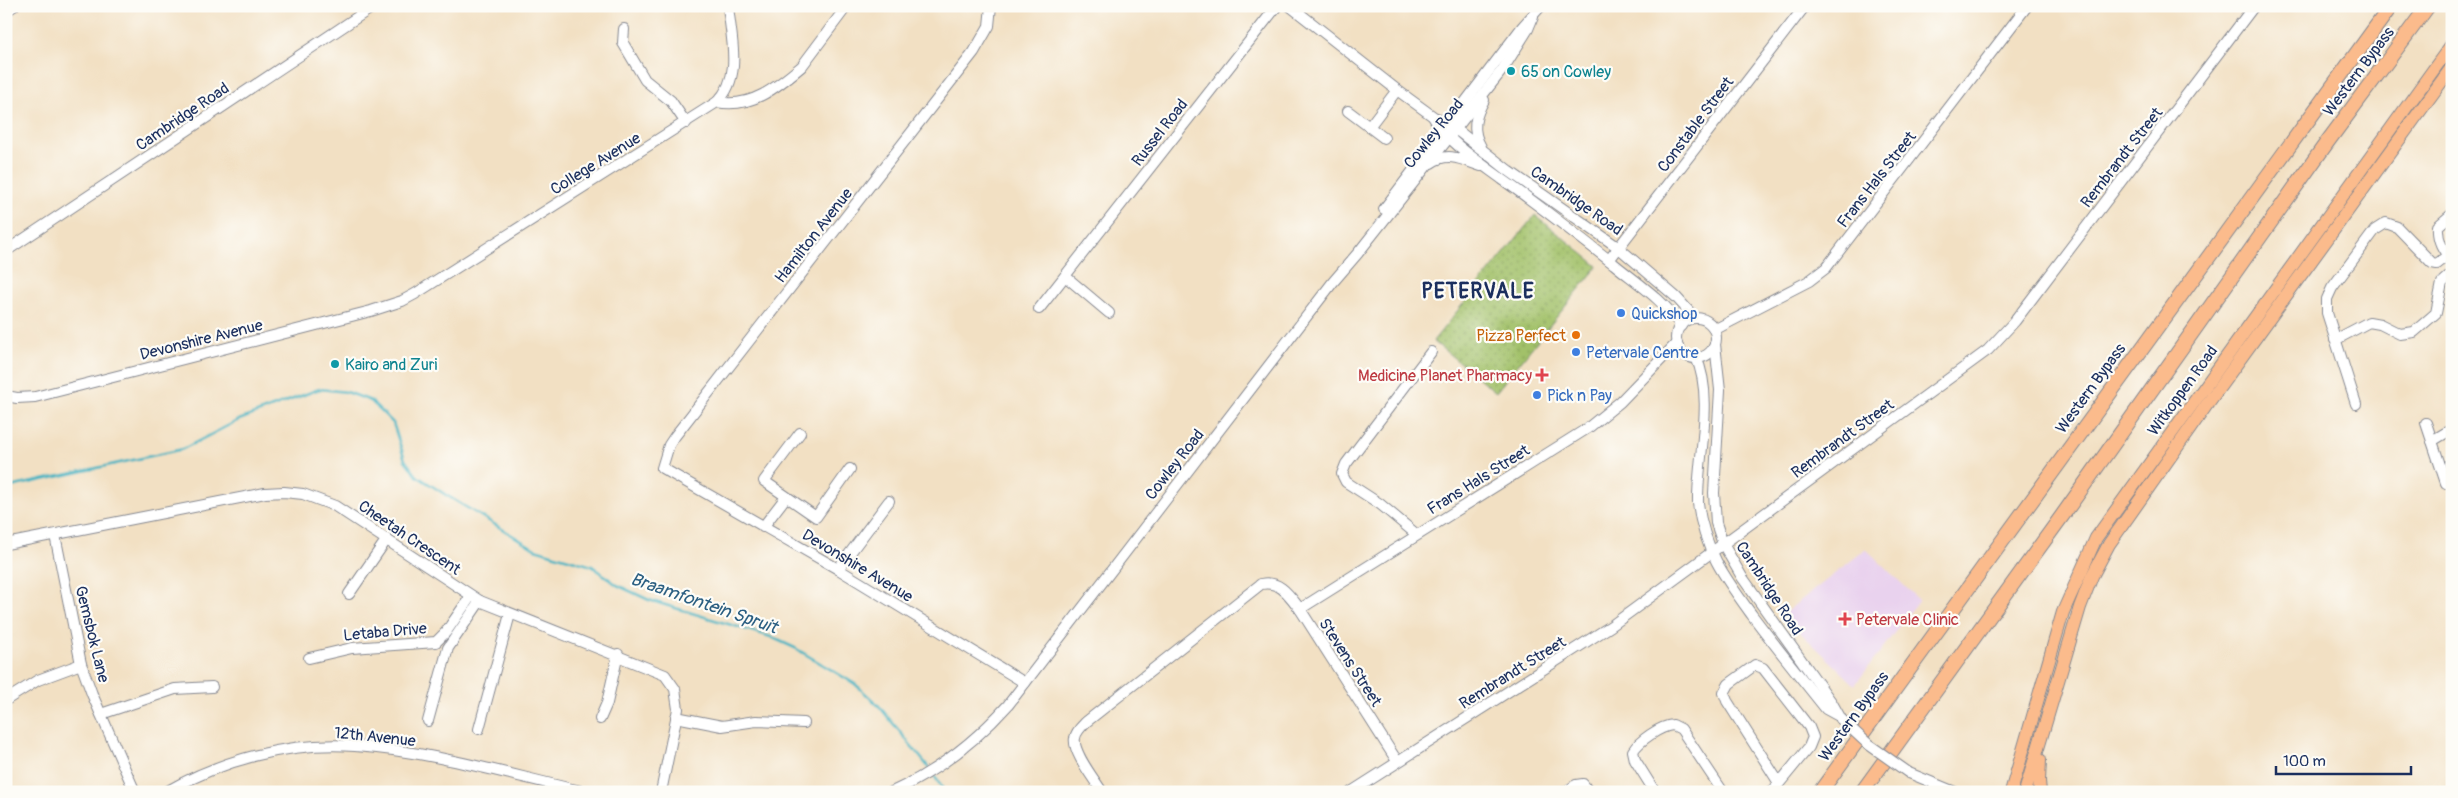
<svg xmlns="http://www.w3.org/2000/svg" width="2458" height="798" viewBox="0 0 2458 798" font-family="Pangolin,sans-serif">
<defs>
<pattern id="park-dots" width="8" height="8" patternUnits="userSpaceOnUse" patternTransform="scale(1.25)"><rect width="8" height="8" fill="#a2c169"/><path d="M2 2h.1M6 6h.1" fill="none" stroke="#839d5a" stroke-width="1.8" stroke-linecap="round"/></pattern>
</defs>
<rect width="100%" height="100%" fill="#fdfcf7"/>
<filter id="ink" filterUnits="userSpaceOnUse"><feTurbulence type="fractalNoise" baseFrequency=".02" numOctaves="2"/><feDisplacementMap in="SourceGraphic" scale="10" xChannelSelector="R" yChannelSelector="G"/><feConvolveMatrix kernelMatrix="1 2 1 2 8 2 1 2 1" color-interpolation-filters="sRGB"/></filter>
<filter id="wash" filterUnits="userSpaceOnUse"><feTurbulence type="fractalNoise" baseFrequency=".0096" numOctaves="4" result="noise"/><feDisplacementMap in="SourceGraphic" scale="20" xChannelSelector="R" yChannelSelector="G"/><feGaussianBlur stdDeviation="1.12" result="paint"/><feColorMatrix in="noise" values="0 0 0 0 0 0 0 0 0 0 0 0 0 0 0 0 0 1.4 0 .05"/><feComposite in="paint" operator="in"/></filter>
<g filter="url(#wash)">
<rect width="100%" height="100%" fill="#f2e0c3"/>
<!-- built -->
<polygon fill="#e9d2ee" points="1866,549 1919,600 1855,685 1782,615"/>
<!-- park -->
<polygon fill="url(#park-dots)" stroke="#5e7864" points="1535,215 1598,266 1496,392 1433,341"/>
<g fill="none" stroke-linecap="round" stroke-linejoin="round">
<!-- stream -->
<g stroke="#47b4c3" stroke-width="2.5">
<polyline points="6,488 183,449 239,420 319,389 347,392 371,401 393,423 405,460 417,476 446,495 535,549 592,566 617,585 649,600 771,637 795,648 855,684 879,706 930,769"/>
<polyline points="933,774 945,792"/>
</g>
</g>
</g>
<g filter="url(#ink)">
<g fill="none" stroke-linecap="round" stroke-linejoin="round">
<defs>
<g id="minor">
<polyline points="991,6 989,26 974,52 675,436 669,445 662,468 838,569 1025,683"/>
<polyline points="1290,6 1397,90 1434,117 1448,123 1509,171 1619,248 1676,297 1695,318"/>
<polyline points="6,11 14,6"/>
<polyline points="624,29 623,43 645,80 671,101 686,123"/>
<path d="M717,102C751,109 777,87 802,66L847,6"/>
<polyline points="1348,111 1384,138"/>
<path d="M1434,118C1445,140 1482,164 1502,179C1540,206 1577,235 1614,264C1637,283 1664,300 1681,326"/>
<polyline points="1369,127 1397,90"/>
<path d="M1481,147C1471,130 1475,116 1484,100"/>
<path d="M1431,163C1448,151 1463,160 1481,166"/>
<polyline points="1384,209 1523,26 1541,6"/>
<path d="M2452,214L2438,226C2437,241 2443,250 2452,261"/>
<polyline points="6,251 374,6"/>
<polyline points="1609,260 1805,6"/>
<polyline points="1065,276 1109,313"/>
<polyline points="1039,309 1277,6"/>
<circle cx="1696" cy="338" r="20"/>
<polyline points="1714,330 1809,281 1826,268 2027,6"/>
<polyline points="2335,340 2369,322 2380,324 2400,334 2414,332 2436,313 2442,283 2452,274"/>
<polyline points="1715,344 1720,390 1714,493 1716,523 1723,544 1742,577 1832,703 1841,719"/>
<path d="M1696,357C1715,399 1697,458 1698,503C1704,550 1725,578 1752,615C1776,647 1801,678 1826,709L1837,715"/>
<path d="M6,396L17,398L35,397L371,311L402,301L415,294L717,102C743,77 731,38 728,6"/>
<polyline points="2356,404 2327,313 2327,299 2332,288 2375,230 2386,223 2397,227 2432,263 2437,264 2447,256"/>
<polyline points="2426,423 2446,483"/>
<polyline points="800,433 764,481 816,517 850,469"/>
<polyline points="2432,441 2452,429"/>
<polyline points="763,527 786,497"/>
<polyline points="1416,534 1380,504 1346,482 1342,474 1346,464 1431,352"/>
<polyline points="55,535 81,664 92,694 135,792"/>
<polyline points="6,544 265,493 284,492 303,494 335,506 480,601 665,675 675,689 678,709 661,792"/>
<polyline points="838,569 889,501"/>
<polyline points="349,594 387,539"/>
<polyline points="1300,609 1588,428 1620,402 1677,343"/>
<polyline points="309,658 352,648 436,642 446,632 471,596"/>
<polyline points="6,700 38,680 81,664"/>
<polyline points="101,714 175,689 212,687"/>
<polyline points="676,717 722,726 756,721 804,723"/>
<polyline points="600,719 607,703 618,654"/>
<polyline points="428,721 448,648 480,601"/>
<polyline points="479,729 510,614"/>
<polyline points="1909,773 1955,792"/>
<path d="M166,792C221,760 291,741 355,746C431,751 510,775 585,792"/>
<path d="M892,792C938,771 974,743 1008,705L1333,282L1358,253L1503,69L1528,29L1533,17"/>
<path d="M1102,792C1095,780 1072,752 1075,738C1076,731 1082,726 1086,722L1261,584C1280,580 1289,595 1300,609L1397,761"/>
<polyline points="1351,792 1611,626 1988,350 2015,321 2254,6"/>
<polyline points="1565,792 1576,785 1583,784 1589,792"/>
<path d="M1655,792L1635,760L1633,751C1639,741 1660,726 1673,725L1681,729L1723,792"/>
<polyline points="1772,792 1809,747 1813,737 1809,727 1763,668 1755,665 1729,684 1724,693 1727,701 1779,783"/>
</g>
<g id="major">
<polyline points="2011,792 2063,612 2096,538 2452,44"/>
<polyline points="2025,792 2080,607 2092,576 2109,544 2208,403 2452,67"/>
<polyline points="2040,792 2039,781 2040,760"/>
</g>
<g id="highway">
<polyline points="1820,792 2391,6"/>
<polyline points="1862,792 2062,516 2328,141 2428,6"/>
</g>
</defs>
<!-- minor casing -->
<use href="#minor" stroke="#868890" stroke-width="12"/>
<!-- major casing -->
<use href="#major" stroke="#868890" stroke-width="14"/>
<!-- highway casing -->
<use href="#highway" stroke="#868890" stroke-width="16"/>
<!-- minor -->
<use href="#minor" stroke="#fff" stroke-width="10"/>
<!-- major -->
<use href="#major" stroke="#fbbb8c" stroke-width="12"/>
<!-- highway -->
<use href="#highway" stroke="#fbbb8c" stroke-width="14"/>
<defs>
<polyline id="minor-bridge" points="1841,719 1868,744 1909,773"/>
</defs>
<!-- minor-bridge casing -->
<use href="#minor-bridge" stroke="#868890" stroke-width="12" stroke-linecap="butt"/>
<!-- minor-bridge -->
<use href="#minor-bridge" stroke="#fff" stroke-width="10"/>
</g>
</g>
<!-- markers -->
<g fill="#0f9aa8" stroke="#fdfcf7" stroke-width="2">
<circle cx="1511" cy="71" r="5"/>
<circle cx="335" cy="364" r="5"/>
</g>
<g fill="#3f7fe0" stroke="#fdfcf7" stroke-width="2">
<circle cx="1621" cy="313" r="5"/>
<circle cx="1576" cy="352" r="5"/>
<circle cx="1537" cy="395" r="5"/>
</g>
<circle fill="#e8710a" stroke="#fdfcf7" stroke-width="2" cx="1576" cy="335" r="5"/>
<g fill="#e0444e" stroke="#fdfcf7" stroke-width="2">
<path d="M1539.5 367.5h5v5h5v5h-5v5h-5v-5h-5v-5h5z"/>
<path d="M1842.5 611.5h5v5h5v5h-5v5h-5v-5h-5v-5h5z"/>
</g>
<g text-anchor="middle" stroke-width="4.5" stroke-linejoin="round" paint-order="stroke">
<!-- culture labels -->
<g font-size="16" fill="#0d838f" stroke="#fdfcf7" text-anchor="start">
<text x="1521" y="77">65 on Cowley</text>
<text x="345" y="370">Kairo and Zuri</text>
</g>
<!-- street labels -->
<g font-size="16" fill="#1b2f5e" stroke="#fdfcf7">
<text transform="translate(2358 71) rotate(-53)" y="6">Western Bypass</text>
<text transform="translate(182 116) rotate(-34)" y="6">Cambridge Road</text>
<text transform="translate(1695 124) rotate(-53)" y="6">Constable Street</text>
<text transform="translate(1159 132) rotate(-52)" y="6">Russel Road</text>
<text transform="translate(1433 133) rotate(-51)" y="6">Cowley Road</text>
<text transform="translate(2121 157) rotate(-52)" y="6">Rembrandt Street</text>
<text transform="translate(595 163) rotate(-32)" y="6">College Avenue</text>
<text transform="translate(1876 179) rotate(-52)" y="6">Frans Hals Street</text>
<text transform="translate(1577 200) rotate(35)" y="6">Cambridge Road</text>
<text transform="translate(813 235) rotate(-52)" y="6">Hamilton Avenue</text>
<text transform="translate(201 339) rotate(-14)" y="6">Devonshire Avenue</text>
<text transform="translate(2090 388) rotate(-54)" y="6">Western Bypass</text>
<text transform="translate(2182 390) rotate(-54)" y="6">Witkoppen Road</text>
<text transform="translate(1842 438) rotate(-36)" y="6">Rembrandt Street</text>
<text transform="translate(1174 464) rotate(-52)" y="6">Cowley Road</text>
<text transform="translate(1478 479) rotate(-32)" y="6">Frans Hals Street</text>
<text transform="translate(410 537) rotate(34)" y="6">Cheetah Crescent</text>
<text transform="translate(858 565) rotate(31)" y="6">Devonshire Avenue</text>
<text transform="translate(1770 588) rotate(57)" y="6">Cambridge Road</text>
<text transform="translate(385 631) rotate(-5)" y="6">Letaba Drive</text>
<text transform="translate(93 634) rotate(76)" y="6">Gemsbok Lane</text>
<text transform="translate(1351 662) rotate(57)" y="6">Stevens Street</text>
<text transform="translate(1512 672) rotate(-32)" y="6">Rembrandt Street</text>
<text transform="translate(1853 716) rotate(-54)" y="6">Western Bypass</text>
<text transform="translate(375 736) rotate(6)" y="6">12th Avenue</text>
</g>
<!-- shop labels -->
<g font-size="16" fill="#366cbe" stroke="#fdfcf7" text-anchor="start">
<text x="1631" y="319">Quickshop</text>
<text x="1586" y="358">Petervale Centre</text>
<text x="1547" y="401">Pick n Pay</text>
</g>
<!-- food labels -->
<g font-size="16" fill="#c56008" stroke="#fdfcf7" text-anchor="end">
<text x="1566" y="341">Pizza Perfect</text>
</g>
<!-- health labels -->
<g font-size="16" fill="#be3a42" stroke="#fdfcf7" text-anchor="end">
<text x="1532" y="381">Medicine Planet Pharmacy</text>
<text x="1856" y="625" text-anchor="start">Petervale Clinic</text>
</g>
<!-- water labels -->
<g font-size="18" font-style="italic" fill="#2a5e81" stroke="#fdfcf7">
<text transform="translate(704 603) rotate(19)" y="6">Braamfontein Spruit</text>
</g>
<!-- district labels -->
<g font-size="21" font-weight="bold" letter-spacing="1" fill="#1b2f5e" stroke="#fdfcf7">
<text x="1478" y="298">PETERVALE</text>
</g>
</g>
<!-- margin -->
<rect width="2458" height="798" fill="none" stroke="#fdfcf7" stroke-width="25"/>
<!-- scale -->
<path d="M2276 766v8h135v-8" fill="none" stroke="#1b2f5e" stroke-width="2.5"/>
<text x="2283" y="766" font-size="15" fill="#1b2f5e" stroke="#fdfcf7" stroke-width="4" paint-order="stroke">100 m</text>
</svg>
